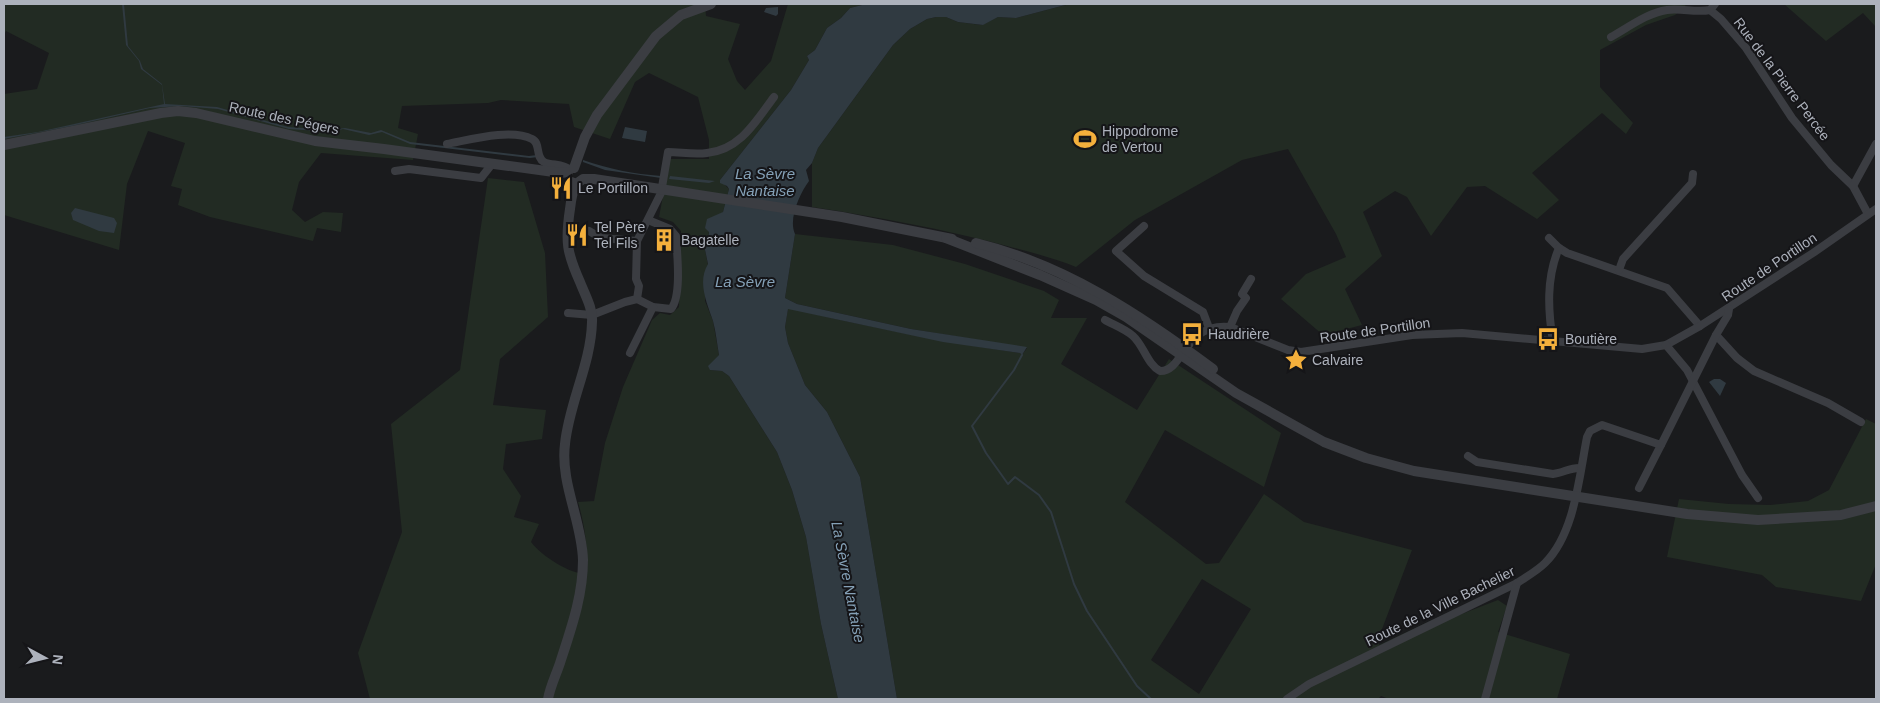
<svg xmlns="http://www.w3.org/2000/svg" width="1880" height="703" viewBox="0 0 1880 703" font-family="Arial,sans-serif">
<rect width="100%" height="100%" fill="#1a1b1d"/>
<!-- green -->
<g fill="#222b23" fill-rule="evenodd">
<path d="M4,4H705L706,16L740,24L728,59L737,81L745,90L771,61L788,4H866L850,8L841,18L827,28L815,50L807,56L809,60L791,90L720,180L729,189L723,212L709,231L708,241L704,245L708,265L705,301L713,321L719,355L710,370L722,371L729,376L777,452L792,490L806,537L821,624L838,699H370L358,653L402,532L391,424L460,370L488,178L524,182L545,253L548,317L500,359L493,405L546,410L542,439L506,444L503,469L521,496L514,517L539,524L531,542C542,556 569,574 587,574C588,549 585,526 578,502L594,501L605,443L623,387L652,320L660,313L670,315L679,307L681,231L673,222L659,217L670,159H709V140L698,97L649,73L635,82L610,139L574,127L569,104L501,100L488,103L402,106L398,128L418,134L413,160L321,153L299,182L292,210L305,222L323,212L343,213L341,232L317,228L313,241L210,217L178,205L182,189L171,186L185,143L148,131L127,184L119,250L4,215V94L37,89L49,53L6,31L4,35Z"/>
<path d="M1069,4H1687L1675,15L1646,25L1600,50V87L1633,123L1626,134L1602,113L1532,173L1559,200L1537,219L1485,186L1467,187L1431,236L1407,197L1395,191L1363,212L1382,256L1345,289L1362,325L1323,335L1281,299L1306,274L1346,257L1336,234L1288,149L1242,160L1135,220L1076,267C1054,258 1030,252 1007,246C943,229 878,217 812,207V163L818,148L893,45L910,29L927,19L936,17H946L958,22L982,25L998,17L1016,18Z"/>
<polygon points="1784,4 1876,4 1876,27 1863,13 1826,41"/>
<path d="M795,234L893,245L965,264L1044,291L1059,300L1051,318H1087L1061,364L1137,410L1169,359L1281,433L1264,487L1165,430L1125,502L1206,564L1219,563L1264,494L1304,522L1412,550L1379,637V645L1443,615L1446,620L1498,600L1507,606L1498,632L1570,654L1557,699H1389L1381,696L1378,699H897L860,477L827,412L805,385L788,343L785,327L788,308C865,326 942,342 1020,353L1022,355L1027,348L911,329L797,304L785,298ZM1202,579L1251,609L1199,694L1151,660Z"/>
<polygon points="1866,419 1876,424 1876,564 1861,601 1776,587 1762,575 1667,557 1679,499 1729,504 1770,505 1808,501 1829,490"/>
</g>
<!-- water -->
<g fill="#303a41">
<polygon points="122,4 124,4 128,46 140,61 143,69 162,84 165,104 217,107 288,127 332,130 345,128 371,133 381,130 410,142 529,156 537,155 538,157 530,158 410,144 382,132 369,135 343,129 332,132 289,129 218,109 181,106 150,108 72,126 4,139 4,137 38,132 164,104 162,85 141,69 139,61 126,45"/>
<path d="M866,4H1069L1016,18L998,17L983,25L958,22L946,17H936L927,19L910,29L893,45L818,148L812,163L806,170L809,181C800,193 788,219 795,234L785,298L797,304L911,329L1027,347L1022,355L1020,353L943,342L788,309L785,327L788,343L805,385L827,412L860,477L897,699H838L821,624L806,537L792,490L777,452L729,376L722,371L710,370L708,366L719,355C717,344 716,332 713,321C707,303 697,282 708,264L704,245L708,241L709,232L705,228L707,219L723,212L729,189L727,186L720,183V180L791,90L809,60L807,56L815,50L827,28L841,18L850,8Z"/>
<polygon points="778,7 778,14 776,16 764,12 766,8"/>
<polygon points="625,127 647,131 645,142 622,138"/>
<path d="M583,160C609,169 634,174 661,176V178L605,170L583,162Z"/>
<polygon points="670,176 715,181 709,183 669,179"/>
<polygon points="75,208 114,218 117,223 114,233 99,231 73,220 71,213"/>
<polygon points="1714,379 1720,379 1726,383 1720,396 1709,382"/>
</g>
<g fill="none" stroke-linecap="round" stroke-linejoin="round">
<!-- stream -->
<polyline stroke="#303a41" stroke-width="2" points="1022,355 1014,370 972,426 986,453 1008,484 1015,477 1039,495 1051,512 1074,584 1087,611 1137,686 1151,699"/>
<!-- minor -->
<g stroke="#3b3d42" stroke-width="8">
<polyline points="1710,10 1721,19 1746,48 1792,118 1831,165 1853,186 1868,214"/>
<path d="M1611,37C1629,27 1647,13 1667,10C1682,8 1696,13 1710,10L1715,4"/>
<path d="M447,144C469,140 511,128 532,139C541,143 535,157 544,162C552,166 563,163 570,170"/>
<polyline points="395,171 409,169 481,178 492,164"/>
<polyline points="1853,186 1876,144"/>
<polyline points="1144,226 1116,251 1144,276 1203,312 1209,328"/>
<polyline points="589,231 601,238 637,241"/>
<polyline points="1549,238 1559,248 1567,253 1667,288 1700,326"/>
<polyline points="1619,270 1623,259 1692,183 1693,174"/>
<path d="M637,299L653,307L671,309C682,296 677,253 676,236L670,229L648,220"/>
<path d="M568,313L592,315L625,302L637,299L639,286L636,279L637,241L661,193L668,152C680,152 694,155 707,153C740,150 756,121 774,97"/>
<path d="M1105,320C1114,325 1125,329 1133,336C1144,346 1147,364 1160,371C1184,372 1184,322 1230,327L1288,350L1301,352L1412,335L1462,333L1642,349L1666,345L1700,326L1813,253L1876,209"/>
<polyline points="1230,327 1237,311 1246,298 1242,294 1251,279"/>
<polyline points="1716,335 1737,358 1754,371 1828,403 1861,422"/>
<path d="M1553,342C1548,311 1546,278 1559,248"/>
<polyline points="1666,345 1687,370 1742,475 1758,498"/>
<polyline points="630,353 653,307"/>
<path d="M1468,456L1477,462L1553,474C1564,473 1570,467 1581,468"/>
<polyline points="1639,488 1661,445"/>
<path d="M1287,699L1309,684L1517,583C1526,577 1537,571 1545,563C1575,533 1579,477 1587,437L1590,431L1602,425L1661,445L1716,335L1728,315L1729,309"/>
<polyline points="1485,699 1517,583"/>
</g>
<!-- tertiary -->
<g stroke="#3b3d42" stroke-width="10">
<polyline points="4,145 161,113 178,111 196,113 315,141 384,149 561,173 568,172"/>
<polyline points="574,168 585,137 597,115 656,36 681,15 711,4"/>
<polyline points="571,182 576,184 583,179 594,179 647,187 842,217 952,239"/>
<polyline points="946,238 1040,275 1096,300 1126,317 1236,393 1324,442 1366,458 1414,471 1687,514 1758,520 1841,515 1876,506"/>
<path d="M976,243C1065,265 1141,315 1213,369"/>
<path d="M548,699C550,687 556,675 560,663C571,629 583,596 583,560C582,521 560,483 565,444C569,403 591,364 592,322C593,308 585,295 580,282C567,253 565,242 570,209C571,200 572,192 576,184"/>
</g>
</g>
<!-- icons -->
<defs>
<symbol id="stadium-bare" viewBox="-9 -9 18 18"><path d="M0-5a6.5 5 0 1 0 0 10a6.5 5 0 1 0 0-10ZM-3.5-1.8h7v3.6h-7Z" fill="#f4b03c" stroke="#151518" stroke-width="2.5" paint-order="stroke"/></symbol>
<symbol id="restaurant-bare" viewBox="-9 -9 18 18"><path d="M-5-6h1v4h1v-4h1v4h1v-4h1v5L-1.5 .5V6h-2V.5L-5-1ZM5-6V6H3V1.5H1.5Q1.5-4 5-6Z" fill="#f4b03c" stroke="#151518" stroke-width="2.5" paint-order="stroke"/></symbol>
<symbol id="building-bare" viewBox="-9 -9 18 18"><path d="M-4-6H4V6H1V3H-1V6H-4ZM-2.5-4.3h1.7v1.8h-1.7ZM.8-4.3h1.7v1.8H.8ZM-2.5-1h1.7V.8h-1.7ZM.8-1h1.7V.8H.8Z" fill="#f4b03c" stroke="#151518" stroke-width="2.5" paint-order="stroke"/></symbol>
<symbol id="bus-bare" viewBox="-9 -9 18 18"><path d="M-5-6H5V4H4V6H2V4H-2V6H-4V4H-5ZM-3.5-4V0h7V-4ZM-3.5 1.2v1.5H-2V1.2ZM2 1.2v1.5H3.5V1.2Z" fill="#f4b03c" stroke="#151518" stroke-width="2.5" paint-order="stroke"/></symbol>
<symbol id="sight-bare" viewBox="-9 -9 18 18"><path d="M0-6L1.8-2.2L6-1.7L2.9 1.2L3.7 5.4L0 3.3L-3.7 5.4L-2.9 1.2L-6-1.7L-1.8-2.2Z" fill="#f4b03c" stroke="#151518" stroke-width="2.5" paint-order="stroke"/></symbol>
</defs>
<g fill-rule="evenodd">
<use href="#stadium-bare" x="1069" y="123" width="32" height="32"/>
<use href="#restaurant-bare" x="545" y="172" width="32" height="32"/>
<use href="#restaurant-bare" x="561" y="219" width="32" height="32"/>
<use href="#building-bare" x="648" y="224" width="32" height="32"/>
<use href="#bus-bare" x="1176" y="318" width="32" height="32"/>
<use href="#bus-bare" x="1532" y="323" width="32" height="32"/>
<use href="#sight-bare" x="1280" y="344" width="32" height="32"/>
</g>
<g text-anchor="middle" stroke-width="4" stroke-linejoin="round" paint-order="stroke">
<!-- street labels -->
<g font-size="14" fill="#adb2bc" stroke="#151518">
<text transform="translate(1782 79) rotate(53)" y="5">Rue de la Pierre Percée</text>
<text transform="translate(284 118) rotate(12)" y="5">Route des Pégers</text>
<text transform="translate(1769 267) rotate(-34)" y="5">Route de Portillon</text>
<text transform="translate(1375 330) rotate(-8)" y="5">Route de Portillon</text>
<text transform="translate(1440 606) rotate(-26)" y="5">Route de la Ville Bachelier</text>
</g>
<!-- poi labels -->
<g font-size="14" fill="#adb2bc" stroke="#151518" text-anchor="start">
<text x="1102" y="136">Hippodrome<tspan x="1102" dy="16">de Vertou</tspan></text>
<text x="578" y="193">Le Portillon</text>
<text x="594" y="232">Tel Père<tspan x="594" dy="16">Tel Fils</tspan></text>
<text x="681" y="245">Bagatelle</text>
<text x="1208" y="339">Haudrière</text>
<text x="1565" y="344">Boutière</text>
<text x="1312" y="365">Calvaire</text>
</g>
<!-- water labels -->
<g font-size="15" font-style="italic" fill="#85a1b7" stroke="#151518">
<text x="765" y="179">La Sèvre<tspan x="765" dy="17">Nantaise</tspan></text>
<text x="745" y="287">La Sèvre</text>
<text transform="translate(848 582) rotate(79)" y="5">La Sèvre Nantaise</text>
</g>
</g>
<!-- border -->
<rect width="1880" height="703" fill="none" stroke="#adb2bc" stroke-width="10"/>
<!-- north arrow -->
<g transform="translate(45 658) rotate(97)" stroke="#151518" stroke-width="4" paint-order="stroke">
<path d="M0-4L9 19L0 12L-9 19Z" fill="#adb2bc"/>
<text y="-8" font-size="14" font-weight="bold" text-anchor="middle" fill="#adb2bc">N</text>
</g>
</svg>
